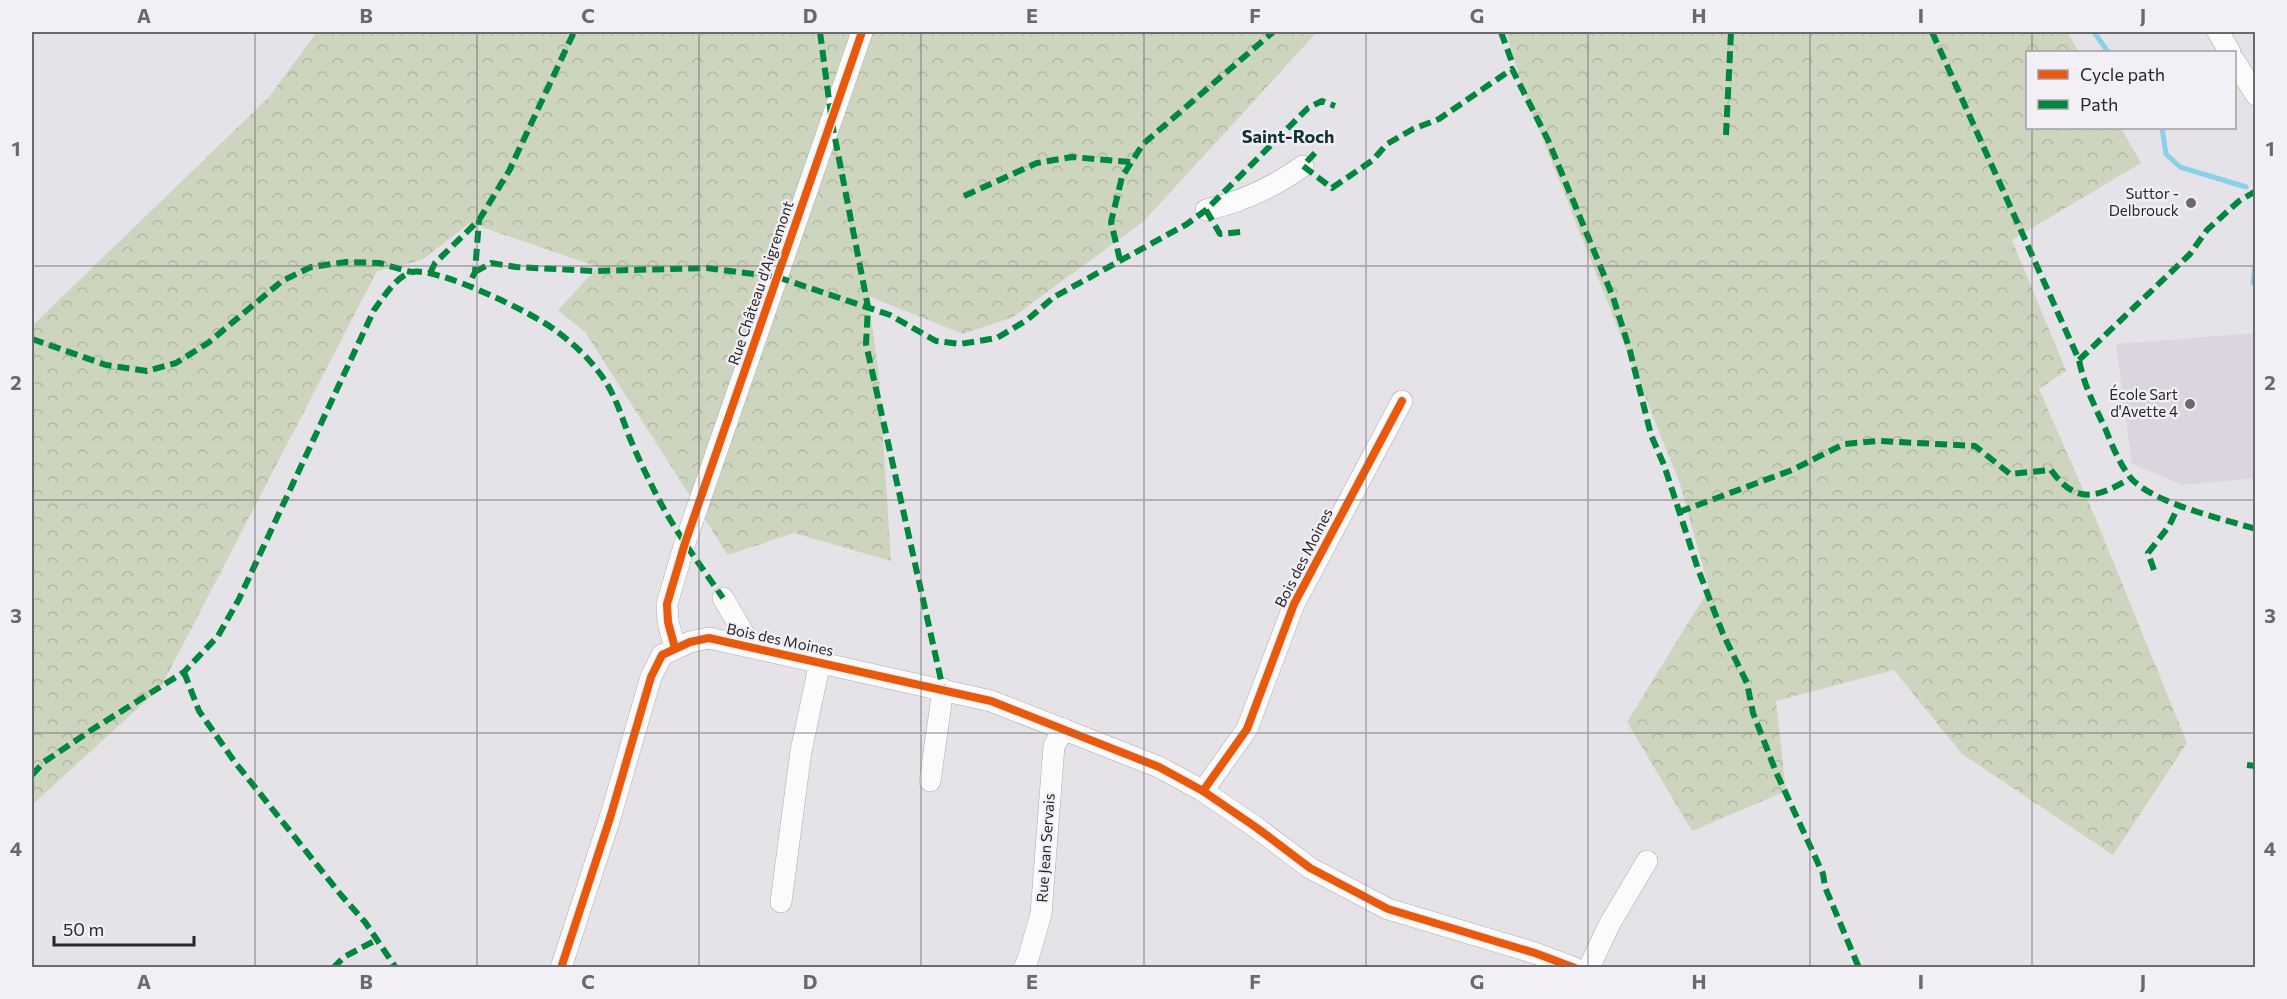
<svg xmlns="http://www.w3.org/2000/svg" width="2287" height="999" viewBox="0 0 2287 999" font-family="Commissioner,sans-serif">
<defs>
<pattern id="forest-crowns" width="20" height="18" patternUnits="userSpaceOnUse" patternTransform="scale(1.5)"><rect width="20" height="18" fill="#cdd5be"/><path d="M2 6a3 3 0 1 1 6 0M12 15a3 3 0 1 1 6 0" fill="none" stroke="#b0b7a3"/></pattern>
</defs>
<rect width="100%" height="100%" fill="#e5e3e8"/>
<!-- built -->
<polygon fill="#dad5de" points="2255,333 2255,478 2183,485 2132,464 2116,344"/>
<!-- forest -->
<g fill="url(#forest-crowns)">
<polygon points="317,32 1317,32 1144,221 1013,317 963,334 868,296 879,376 891,561 794,533 728,555 585,332 558,310 598,267 470,223 422,260 377,271 161,687 32,805 32,326 269,97"/>
<polygon points="1506,32 2067,32 2079,52 2028,52 2028,128 2121,128 2141,163 2012,240 2066,371 2039,389 2095,517 2187,743 2113,855 1962,754 1894,670 1776,701 1786,791 1692,831 1627,722 1709,589 1680,484 1523,90"/>
</g>
<g fill="none" stroke-linecap="round" stroke-linejoin="round">
<!-- stream -->
<g stroke="#8ad0e9" stroke-width="5">
<polyline points="2094,32 2108,52"/>
<polyline points="2162,128 2166,154 2180,167 2246,187"/>
<polyline points="2256,257 2253,283 2256,286"/>
</g>
<defs>
<g id="minor">
<polyline points="2218,32 2230,52"/>
<polyline points="2234,60 2256,95"/>
<path d="M1206,210C1241,202 1274,187 1303,166"/>
<polyline points="723,598 751,646"/>
<polyline points="675,648 668,622 667,604 685,543 862,32"/>
<polyline points="930,781 943,689"/>
<polyline points="1203,791 1247,729 1294,604 1402,401"/>
<polyline points="781,902 801,751 820,662"/>
<polyline points="561,968 610,818 651,677 662,655 690,642 709,638 991,701 1159,767 1203,791 1257,828 1310,868 1388,909 1535,953 1575,968"/>
<polyline points="1024,968 1028,959 1041,914 1054,746 1064,729"/>
<polyline points="1589,968 1609,925 1647,861"/>
</g>
</defs>
<!-- minor casing -->
<use href="#minor" stroke="#acabae" stroke-width="22"/>
<!-- minor -->
<use href="#minor" stroke="#fbfbfc" stroke-width="21"/>
<!-- quiet -->
<g stroke="#00873e" stroke-width="6" stroke-dasharray="12 6" stroke-linecap="butt">
<polyline points="820,32 832,123 868,307 866,344 943,689"/>
<polyline points="1501,32 1512,62"/>
<path d="M1932,32L2079,360C2084,385 2094,405 2105,428C2112,445 2119,463 2130,477C2151,503 2223,519 2256,529"/>
<polyline points="1726,135 1731,32"/>
<polyline points="1315,153 1303,166 1332,188 1373,160 1387,144 1413,129 1439,119 1512,69 1548,140 1613,297 1630,351 1651,435 1664,465 1698,569 1723,634 1747,683 1753,713 1776,772 1823,874 1825,887 1859,968"/>
<polyline points="964,196 1037,163 1072,157 1131,162"/>
<polyline points="1206,210 1220,234 1241,232"/>
<polyline points="1120,260 1111,222 1122,177 1143,144 1273,32"/>
<polyline points="475,272 491,263 516,267 594,271 707,268 777,277 890,315 936,341 960,344 997,338 1027,320 1054,297 1187,224 1206,210 1308,108 1322,101 1335,106"/>
<polyline points="430,273 435,263 479,220 509,171 574,32"/>
<polyline points="472,278 475,272 479,220"/>
<polyline points="32,339 106,365 147,371 176,363 208,343 282,281 311,267 346,262 379,263 411,272"/>
<polyline points="2079,360 2190,254 2207,230 2239,201 2256,191"/>
<path d="M1679,512L1792,470L1844,444L1879,441L1975,446L2010,474L2051,470C2076,505 2097,498 2131,478"/>
<polyline points="2154,570 2148,553 2169,526 2179,505"/>
<polyline points="184,672 199,711 234,761 341,895 365,922 396,968"/>
<polyline points="2247,765 2256,766"/>
<path d="M32,775L44,762L93,729L184,672L218,636L239,599L374,310C383,298 396,276 412,272C438,267 533,313 555,330C570,341 587,356 598,371C614,391 620,412 629,436C636,453 644,470 652,486C671,526 698,562 723,598"/>
<polyline points="333,968 344,957 378,939"/>
</g>
<defs>
<g id="cycleway">
<polyline points="675,648 668,622 667,604 685,543 862,32"/>
<polyline points="1203,791 1247,729 1294,604 1402,401"/>
<polyline points="561,968 610,818 651,677 662,655 690,642 709,638 991,701 1159,767 1203,791 1257,828 1310,868 1388,909 1535,953 1575,968"/>
</g>
</defs>
<!-- cycleway casing -->
<use href="#cycleway" stroke="#f3eff6" stroke-width="11"/>
<!-- cycleway -->
<use href="#cycleway" stroke="#e8590c" stroke-width="8"/>
</g>
<!-- grid -->
<path fill="none" stroke="#6a696c" stroke-width="1.5" stroke-opacity="0.55" d="M255,32V968M477,32V968M699,32V968M921,32V968M1144,32V968M1366,32V968M1588,32V968M1810,32V968M2032,32V52M2032,128V968M32,266H2256M32,500H2256M32,733H2256"/>
<!-- markers -->
<g fill="#6a696c" stroke="#f3eff6" stroke-width="2">
<circle cx="2191" cy="203" r="6"/>
<circle cx="2190" cy="404" r="6"/>
</g>
<g text-anchor="middle" stroke-width="4.5" stroke-linejoin="round" paint-order="stroke">
<!-- poi labels -->
<g font-size="15" fill="#282729" stroke="#f3eff6" text-anchor="end">
<text x="2179" y="199">Suttor -<tspan x="2179" dy="17">Delbrouck</tspan></text>
<text x="2178" y="400">École Sart<tspan x="2178" dy="17">d'Avette 4</tspan></text>
</g>
<!-- street labels -->
<g font-size="15" fill="#282729" stroke="#f3eff6">
<text transform="translate(761 283) rotate(-71)" y="5">Rue Château d'Aigremont</text>
<text transform="translate(1304 558) rotate(-63)" y="5">Bois des Moines</text>
<text transform="translate(780 640) rotate(12)" y="5">Bois des Moines</text>
<text transform="translate(1046 848) rotate(-86)" y="5">Rue Jean Servais</text>
</g>
<!-- quarter labels -->
<g font-size="18" font-weight="bold" fill="#113337" stroke="#f3eff6">
<text x="1288" y="143">Saint-Roch</text>
</g>
</g>
<!-- border -->
<rect width="2287" height="999" fill="none" stroke="#f3eff6" stroke-width="66"/>
<!-- legend -->
<rect x="2026" y="51" width="210" height="78" fill="#f3eff6" stroke="#a29fa4" stroke-width="1.5"/>
<rect x="2038" y="70" width="30" height="9" fill="#e8590c" stroke="#a29fa4" stroke-width="1.5"/>
<text x="2080" y="81" font-size="18" fill="#282729">Cycle path</text>
<rect x="2038" y="100" width="30" height="9" fill="#00873e" stroke="#a29fa4" stroke-width="1.5"/>
<text x="2080" y="111" font-size="18" fill="#282729">Path</text>
<!-- scale -->
<path d="M54 936v9h140v-9" fill="none" stroke="#282729" stroke-width="3"/>
<text x="63" y="936" font-size="18" fill="#282729" stroke="#f3eff6" stroke-width="4.5" paint-order="stroke">50 m</text>
<rect x="33" y="33" width="2221" height="933" fill="none" stroke="#6a696c" stroke-width="2"/>
<g font-size="20" text-anchor="middle" font-weight="bold" fill="#6a696c">
<text x="144" y="23">A</text>
<text x="366" y="23">B</text>
<text x="588" y="23">C</text>
<text x="810" y="23">D</text>
<text x="1032" y="23">E</text>
<text x="1255" y="23">F</text>
<text x="1477" y="23">G</text>
<text x="1699" y="23">H</text>
<text x="1921" y="23">I</text>
<text x="2143" y="23">J</text>
<text x="16" y="156">1</text>
<text x="2270" y="156">1</text>
<text x="16" y="390">2</text>
<text x="2270" y="390">2</text>
<text x="16" y="623">3</text>
<text x="2270" y="623">3</text>
<text x="16" y="856">4</text>
<text x="2270" y="856">4</text>
<text x="144" y="989">A</text>
<text x="366" y="989">B</text>
<text x="588" y="989">C</text>
<text x="810" y="989">D</text>
<text x="1032" y="989">E</text>
<text x="1255" y="989">F</text>
<text x="1477" y="989">G</text>
<text x="1699" y="989">H</text>
<text x="1921" y="989">I</text>
<text x="2143" y="989">J</text>
</g>
</svg>
